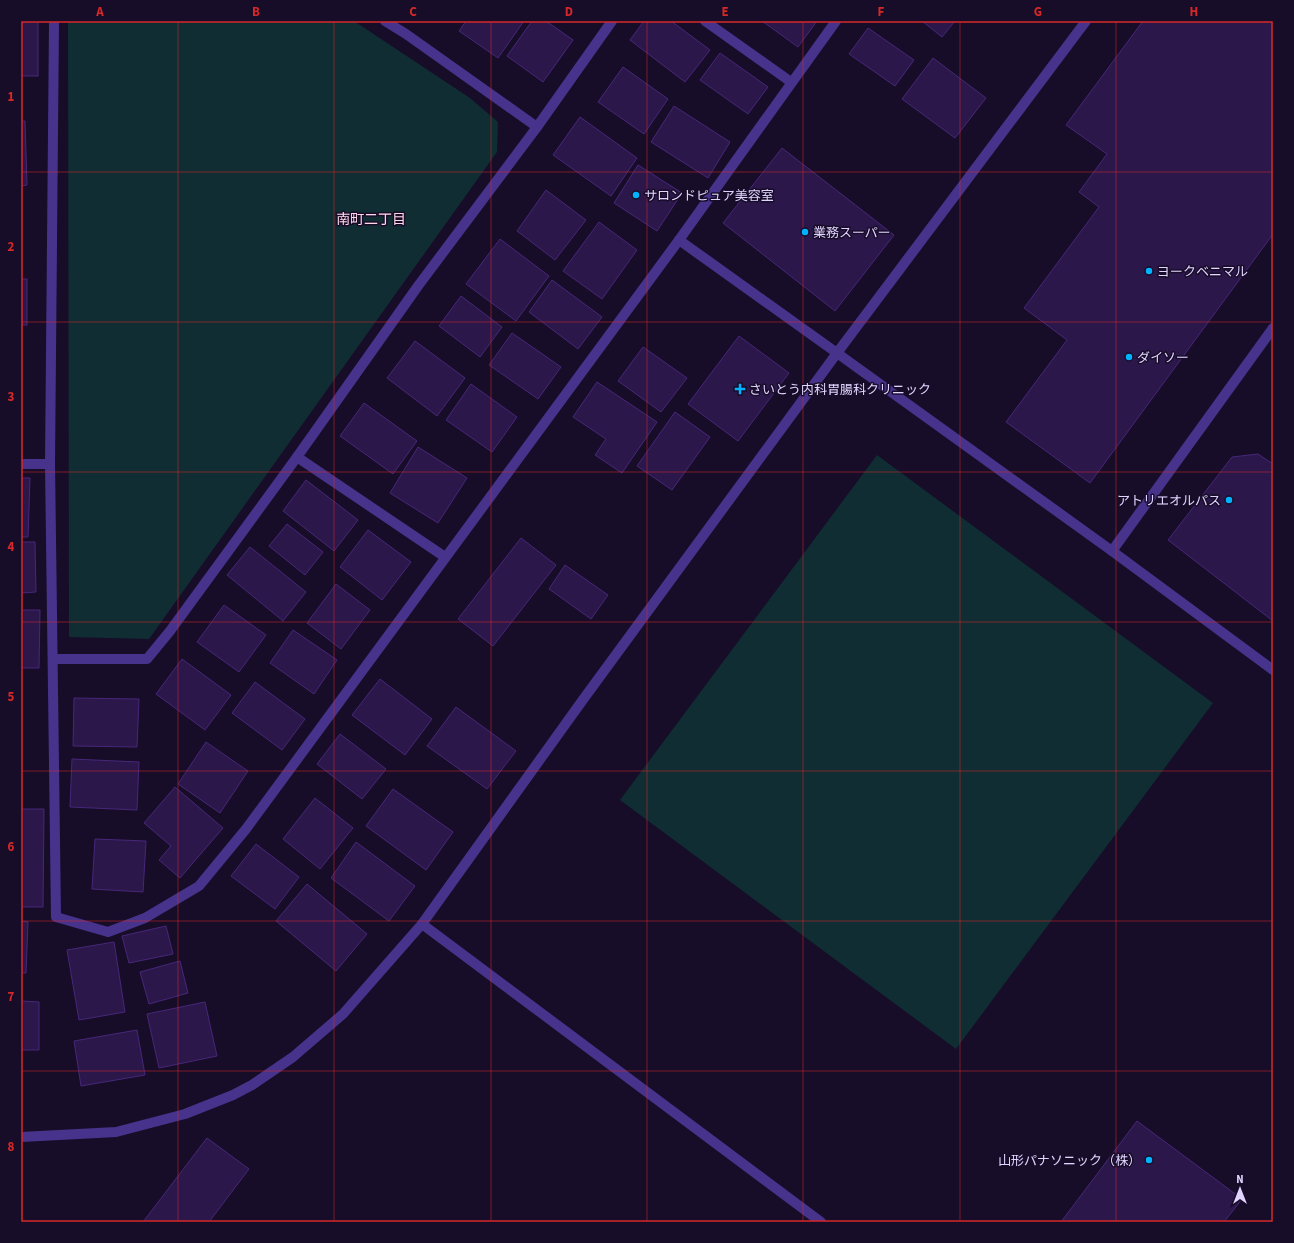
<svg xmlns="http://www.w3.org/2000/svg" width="1294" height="1243" viewBox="0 0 1294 1243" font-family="'Source Sans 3','Noto Sans JP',sans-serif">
<rect width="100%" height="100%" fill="#170d28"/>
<!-- green -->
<g fill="#0f2d33">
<polygon points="68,21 354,21 470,98 498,122 497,152 149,639 69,637"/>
<polygon points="877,455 1213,703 956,1049 620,800"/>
</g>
<!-- building -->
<g fill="#2c174b" stroke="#472779">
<rect x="21" y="21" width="17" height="55"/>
<polygon points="466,21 524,21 498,58 459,31"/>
<polygon points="532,21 546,21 573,40 543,82 507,56"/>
<polygon points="644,21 671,21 710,50 685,82 630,40"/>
<polygon points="762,21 817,21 798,47"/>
<polygon points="922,21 955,21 942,37"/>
<polygon points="1143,21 1273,21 1273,234 1090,483 1006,422 1067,340 1024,308 1099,207 1079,192 1107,154 1066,125"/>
<polygon points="868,28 914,60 895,86 849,54"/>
<polygon points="720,53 768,87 748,114 700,80"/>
<polygon points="933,58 986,98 955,138 902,99"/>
<polygon points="623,67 668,99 644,134 598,102"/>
<polygon points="674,106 730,142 708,178 651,142"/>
<polygon points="580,117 637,158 611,196 553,155"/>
<polygon points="21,121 25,121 27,185 21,186"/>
<polygon points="782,148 894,235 835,311 723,223"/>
<polygon points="638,165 682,193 657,231 614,203"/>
<polygon points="546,190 586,220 555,260 517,231"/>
<polygon points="599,222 637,250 602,299 563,271"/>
<polygon points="500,239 549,276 516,321 466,284"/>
<rect x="21" y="279" width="6" height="46"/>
<polygon points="552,280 602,317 578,349 529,312"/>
<polygon points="461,296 502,327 480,357 439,326"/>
<polygon points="512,333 561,367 538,399 489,365"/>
<polygon points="739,336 789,373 738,441 688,404"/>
<polygon points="415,341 465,378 437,416 387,378"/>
<polygon points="643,347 687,378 661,412 618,381"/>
<polygon points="597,382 657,422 622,473 595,455 606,439 573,417"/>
<polygon points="471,384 517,417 492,452 446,420"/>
<polygon points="364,403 417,441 393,474 340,436"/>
<polygon points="675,412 710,437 672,490 637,466"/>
<polygon points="418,447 467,478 438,523 390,493"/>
<polygon points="1258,454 1273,464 1273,621 1168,540 1232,457"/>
<polygon points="21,478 30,478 28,537 21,537"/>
<polygon points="306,480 358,520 334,551 283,511"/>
<polygon points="287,524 323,552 305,575 269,546"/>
<polygon points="368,530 411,562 382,600 340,567"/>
<polygon points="521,538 556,565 493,646 458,619"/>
<polygon points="21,542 35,542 36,592 21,593"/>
<polygon points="250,547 306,592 283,621 227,575"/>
<polygon points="565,565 608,595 591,619 549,589"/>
<polygon points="336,584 370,610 341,649 307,623"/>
<polygon points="224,605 266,635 239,672 197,642"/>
<polygon points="21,610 40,610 39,668 21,668"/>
<polygon points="293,630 337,660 314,694 270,663"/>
<polygon points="182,659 231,695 205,730 156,694"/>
<polygon points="380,679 432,719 405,755 352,715"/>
<polygon points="255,682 305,719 282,750 232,713"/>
<polygon points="74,698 139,699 137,747 73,746"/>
<polygon points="456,707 516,751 487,789 427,746"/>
<polygon points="340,734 386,769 362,799 317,764"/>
<polygon points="206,742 248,771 220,813 178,784"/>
<polygon points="72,759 139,762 137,810 70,807"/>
<polygon points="175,787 223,828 180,878 159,860 171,846 144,823"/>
<polygon points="393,789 453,832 426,870 366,826"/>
<polygon points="315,798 353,828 320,869 283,839"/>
<polygon points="21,809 44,809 43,907 21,907"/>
<polygon points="95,839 146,841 143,892 92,889"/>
<polygon points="356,842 415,886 389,921 331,878"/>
<polygon points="256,844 299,877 275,909 231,876"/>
<polygon points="307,884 367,934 336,971 276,921"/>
<polygon points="21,921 28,922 26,973 21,973"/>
<polygon points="166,926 173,954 129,963 122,936"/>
<polygon points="114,942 125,1012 79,1020 67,950"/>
<polygon points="180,961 188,993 149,1004 140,972"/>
<polygon points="21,1001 39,1002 39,1050 21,1050"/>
<polygon points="205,1002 217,1056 159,1068 147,1014"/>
<polygon points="137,1030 145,1075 81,1086 74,1041"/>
<polygon points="1137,1121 1242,1199 1224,1222 1061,1222"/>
<polygon points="207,1138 249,1169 209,1222 143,1222"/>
</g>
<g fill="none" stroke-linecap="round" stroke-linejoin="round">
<!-- service -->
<g stroke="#48338c" stroke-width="10">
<polyline points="54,21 50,464 56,917 108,932 145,918 199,886 246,829 679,240 836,21"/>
<polyline points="385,21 406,34 537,127"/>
<polyline points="705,21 791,82"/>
<polyline points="679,240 837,353"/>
<polyline points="21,464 50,464"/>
<polyline points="1112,551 1273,328"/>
<polyline points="53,659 147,659 170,631 297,457 418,286 537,127 612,21"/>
<polyline points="422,924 821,1222"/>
</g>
<!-- minor -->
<polyline stroke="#48338c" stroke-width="10" points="297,457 445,557"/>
<!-- tertiary -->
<g stroke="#48338c" stroke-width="10">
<polyline points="837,353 1112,551 1273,670"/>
<polyline points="21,1137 116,1132 185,1114 233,1095 252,1085 293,1057 343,1014 422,924 582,701 837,353 1086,21"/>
</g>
</g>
<!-- grid -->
<path fill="none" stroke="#d62828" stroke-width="1" stroke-opacity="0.55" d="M178,21V1222M334,21V1222M491,21V1222M647,21V1222M803,21V1222M960,21V1222M1116,21V1222M21,172H1273M21,322H1273M21,472H1273M21,622H1273M21,771H1273M21,921H1273M21,1071H1273"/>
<!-- markers -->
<g fill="#00b3ff" stroke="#170d28" stroke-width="1.5">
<circle cx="636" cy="195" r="4"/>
<circle cx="805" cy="232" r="4"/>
<circle cx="1149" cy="271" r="4"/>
<circle cx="1129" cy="357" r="4"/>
<path d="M738 383h4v4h4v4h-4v4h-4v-4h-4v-4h4z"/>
<circle cx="1229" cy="500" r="4"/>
<circle cx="1149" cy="1160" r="4"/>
</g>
<g text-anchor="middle" stroke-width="3" stroke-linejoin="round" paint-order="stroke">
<!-- poi labels -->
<g font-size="13" fill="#e1d4ff" stroke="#170d28" text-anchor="start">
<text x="644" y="200">サロンドピュア美容室</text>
<text x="813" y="237">業務スーパー</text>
<text x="1157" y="276">ヨークベニマル</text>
<text x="1137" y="362">ダイソー</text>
<text x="749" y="394">さいとう内科胃腸科クリニック</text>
<text x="1221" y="505" text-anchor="end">アトリエオルパス</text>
<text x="1141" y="1165" text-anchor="end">山形パナソニック（株）</text>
</g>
<!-- neighbourhood labels -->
<g font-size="14" fill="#ffd6e8" stroke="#170d28">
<text x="371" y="224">南町二丁目</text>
</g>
</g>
<!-- border -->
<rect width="1294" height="1243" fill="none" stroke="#170d28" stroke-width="44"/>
<!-- north arrow -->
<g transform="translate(1240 1189)" stroke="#170d28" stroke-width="3" paint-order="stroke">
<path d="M0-3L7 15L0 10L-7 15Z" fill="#e1d4ff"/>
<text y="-6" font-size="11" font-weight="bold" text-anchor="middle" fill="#e1d4ff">N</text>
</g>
<rect x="22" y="22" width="1250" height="1199" fill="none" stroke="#d62828" stroke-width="1.5"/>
<g font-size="13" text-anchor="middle" font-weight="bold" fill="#d62828">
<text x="100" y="16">A</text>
<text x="256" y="16">B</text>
<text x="413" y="16">C</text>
<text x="569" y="16">D</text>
<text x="725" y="16">E</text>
<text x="881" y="16">F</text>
<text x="1038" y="16">G</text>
<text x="1194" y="16">H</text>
<text x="11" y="101">1</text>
<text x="11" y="251">2</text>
<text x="11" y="401">3</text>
<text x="11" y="551">4</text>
<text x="11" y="701">5</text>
<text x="11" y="851">6</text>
<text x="11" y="1001">7</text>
<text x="11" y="1151">8</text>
</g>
</svg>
